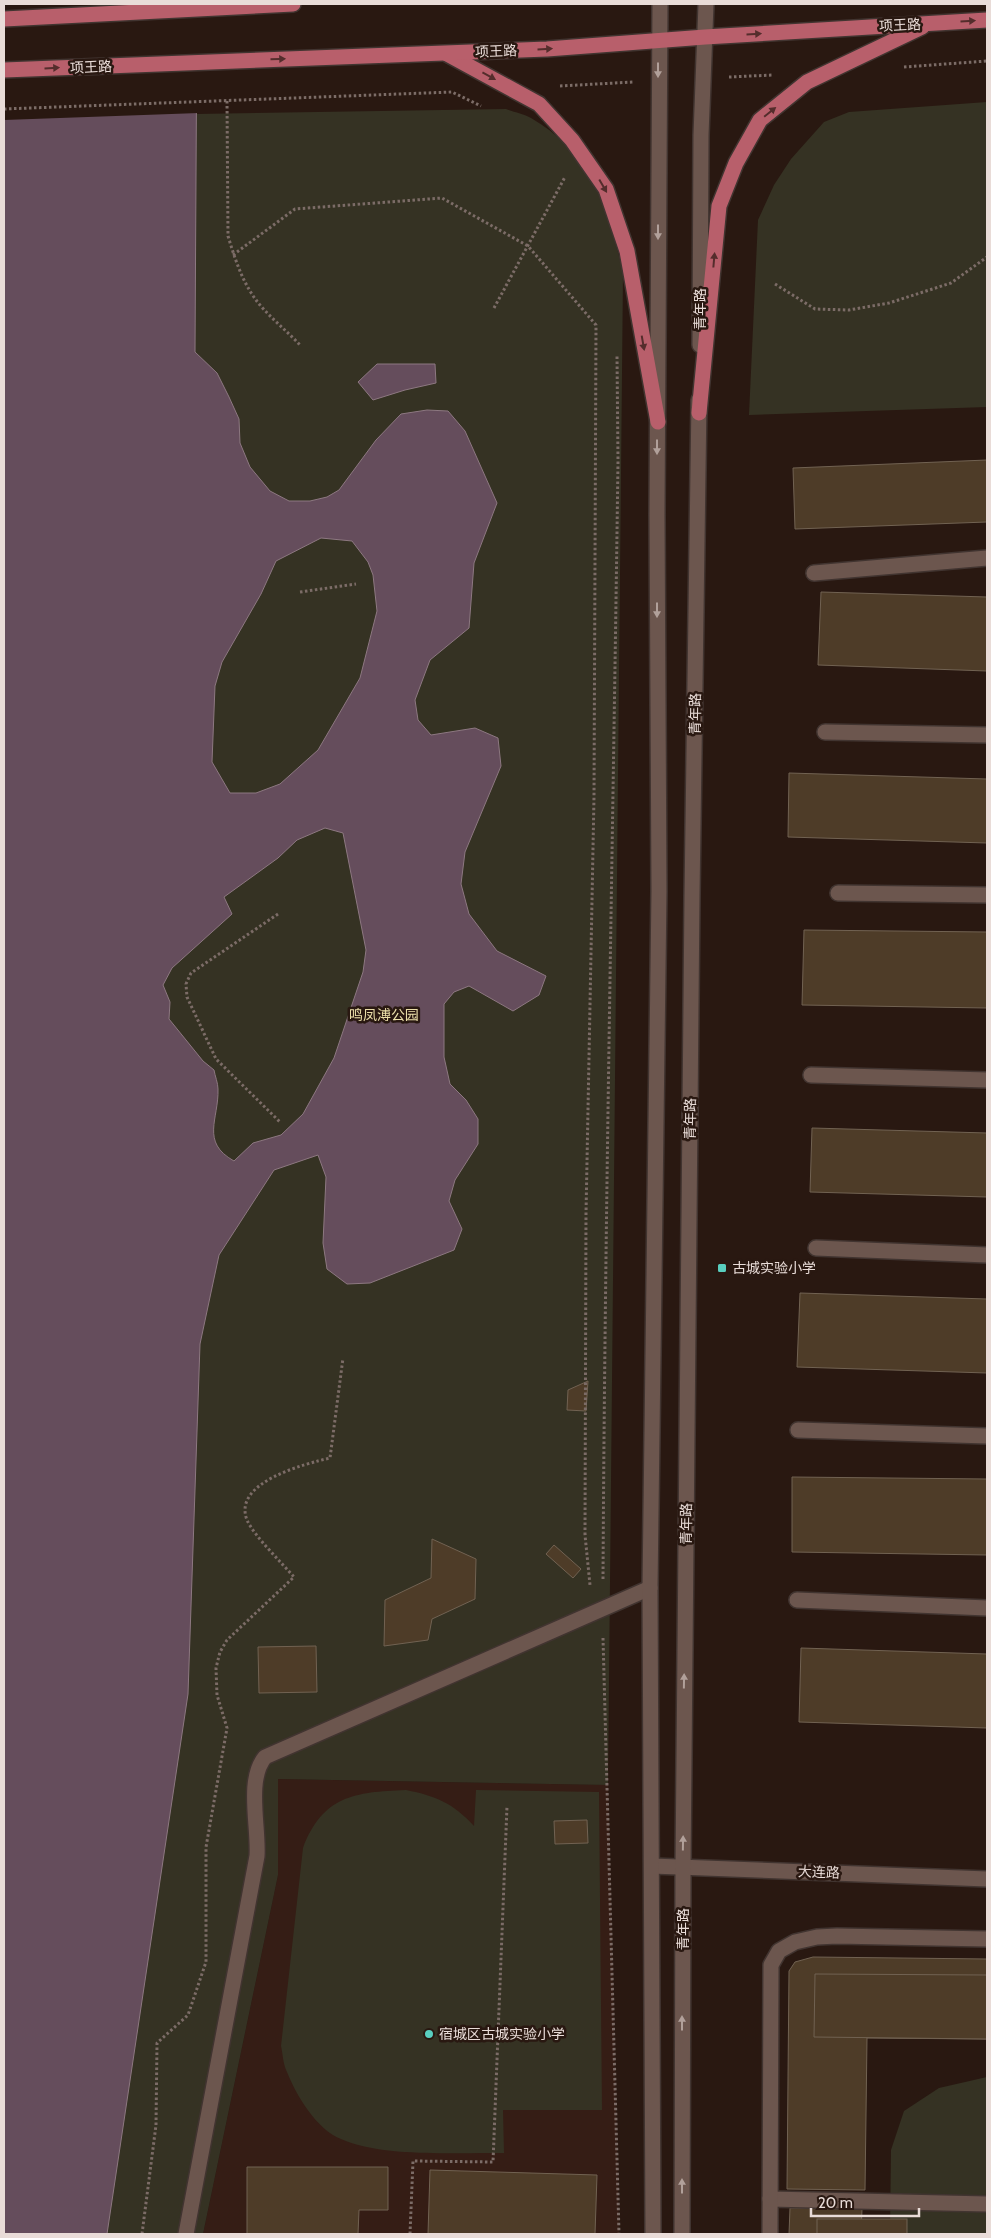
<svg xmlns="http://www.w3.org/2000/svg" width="991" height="2238" viewBox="0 0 991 2238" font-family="Cabin,'Noto Sans SC',sans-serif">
<rect width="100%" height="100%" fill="#291811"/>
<!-- built -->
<polygon fill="#351d15" points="278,1779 608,1785 619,2234 203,2234 278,1875"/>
<!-- green -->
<g fill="#353223">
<polygon points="987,102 987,407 749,415 758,220 774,185 791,159 824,122 849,112"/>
<path d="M506,109C514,112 524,114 531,118C592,153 608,209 623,273L608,1785L278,1779V1875L203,2234H107L146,992L195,352L196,114Z"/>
<path d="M406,1790C436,1796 453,1803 474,1826L476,1790L599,1792L602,2110H503L504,2153C455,2152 385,2158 341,2139C317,2130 296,2095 287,2072C283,2064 283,2055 281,2046L303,1848C323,1796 354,1792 406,1790Z"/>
<polygon points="987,2077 987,2234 890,2234 891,2150 904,2111 939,2088"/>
</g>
<!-- water -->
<g fill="#654d5c" stroke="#8d7881" fill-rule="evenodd">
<path d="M4,4H197L195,352L217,373L229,397L239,419L240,443L250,467L270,491L289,501H310L327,497L339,490L376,440L401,414L427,410L448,411L465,431L497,503L474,563L469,628L430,660L415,700L418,720L431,735L475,728L498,738L501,766L465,852L461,884L469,914L497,951L546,976L539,995L513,1011L469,986L454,992L444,1004V1057L450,1084L466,1100L478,1119V1144L455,1180L449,1201L462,1229L454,1250L370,1283L347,1284L327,1269L323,1243L326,1177L318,1155L274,1170L219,1255L200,1344L188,1694L107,2234H4ZM321,538L352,541L368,562L373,575L377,611L360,678L318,750L280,784L256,793H230L212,762L215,686L222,662L261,594L276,561ZM325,828L343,833L366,950L363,972L334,1058L303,1114L281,1135L253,1143L234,1161C200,1142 219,1119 218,1089C218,1083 215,1076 214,1070L203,1061L169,1019L170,1002L163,985L172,968L232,914L224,897L278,858L297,840Z"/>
<polygon points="377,364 435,364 436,383 405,390 373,400 358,382"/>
</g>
<!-- pier -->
<polygon fill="#291811" points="4,4 199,4 199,113 4,120"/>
<!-- building -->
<g fill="#4e3c28" stroke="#716252">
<polygon points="987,460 987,522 795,529 793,468"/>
<polygon points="821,592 987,597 987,671 818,665"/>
<polygon points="789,773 987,779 987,843 788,837"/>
<polygon points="804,930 987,932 987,1008 802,1005"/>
<polygon points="812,1128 987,1133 987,1197 810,1192"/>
<polygon points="800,1293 987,1299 987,1373 797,1367"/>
<polygon points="588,1381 586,1411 567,1410 568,1390"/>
<polygon points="792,1477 987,1479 987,1555 792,1552"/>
<polygon points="432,1539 476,1559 475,1599 432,1619 428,1640 384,1646 385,1600 431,1578"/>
<polygon points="554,1545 581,1569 573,1578 546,1554"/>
<polygon points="316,1646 317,1692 259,1693 258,1647"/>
<polygon points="801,1648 987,1654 987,1728 799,1722"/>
<polygon points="587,1820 588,1843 555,1844 554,1821"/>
<polygon points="813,1957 987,1959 987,2039 867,2038 865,2190 787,2189 789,1971 795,1962"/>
<polygon points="815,1974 987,1975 987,2039 814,2037"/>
<polygon points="247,2167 388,2167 388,2210 359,2210 358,2234 247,2234"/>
<polygon points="430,2170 597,2175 595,2234 428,2234"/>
<polygon points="790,2208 862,2209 861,2234 789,2234"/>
<rect x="817" y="2219" width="90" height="15"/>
</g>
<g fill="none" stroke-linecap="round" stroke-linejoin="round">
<defs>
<g id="minor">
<polyline points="700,345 701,135 706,4"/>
<polyline points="814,573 987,558"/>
<polyline points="825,732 987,735"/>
<polyline points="838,893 987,895"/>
<polyline points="811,1075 987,1080"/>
<polyline points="816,1248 987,1255"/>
<polyline points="798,1430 987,1436"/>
<polyline points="797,1600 987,1608"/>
<polyline points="652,1866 987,1879"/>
<polyline points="770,2199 987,2204"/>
<path d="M186,2234L257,1856C259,1827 246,1780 265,1757L650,1588"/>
<polyline points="653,2234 650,1588 659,891 657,515 660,4"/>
<polyline points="682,2234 683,1867 692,896 699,400"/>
<polyline points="770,2234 771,1965 779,1951 795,1942 817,1937 837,1936 987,1939"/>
</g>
<g id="major">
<polyline points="4,19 293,4"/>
<polyline points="447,54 539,104 572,140 606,189 627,251 658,422"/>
<polyline points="4,70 547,49 705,37 987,20"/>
<polyline points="699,413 719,206 736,163 760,120 807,82 922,27"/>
</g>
</defs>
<!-- minor casing -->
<use href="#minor" stroke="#413430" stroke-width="18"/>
<!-- major casing -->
<use href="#major" stroke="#413430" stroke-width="18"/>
<!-- path -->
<g stroke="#7c6c67" stroke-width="3" stroke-dasharray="2.5 2.5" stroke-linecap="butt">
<polyline points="904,67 987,61"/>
<polyline points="729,77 773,75"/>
<polyline points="560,86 633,82"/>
<path d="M227,101L228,236C235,259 242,281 256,300C268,316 286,330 300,345"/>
<polyline points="4,109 452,92 481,106"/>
<polyline points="233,255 295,209 442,198 528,246 596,325 594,796 586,1214 585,1535 590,1585"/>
<polyline points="775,284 815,309 849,310 889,303 951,283 987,257"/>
<polyline points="494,308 565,177"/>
<polyline points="300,592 356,584"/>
<polyline points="278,914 191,973 186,984 187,997 216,1059 281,1123"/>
<path d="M603,1579C605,1206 613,833 618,461L617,355"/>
<polyline points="603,1638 619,2234"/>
<path d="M142,2234L156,2125L157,2043L188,2015L206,1962V1847L227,1728L217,1695L216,1668L220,1652L227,1640L294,1577C282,1563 254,1536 247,1520C232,1482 305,1464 330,1458L343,1358"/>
<polyline points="410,2234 413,2161 493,2162 507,1806"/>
</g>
<!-- minor -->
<use href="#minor" stroke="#6c564e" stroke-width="15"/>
<!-- major -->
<use href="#major" stroke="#b85f6b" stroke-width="15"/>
</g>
<!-- one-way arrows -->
<defs><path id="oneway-solid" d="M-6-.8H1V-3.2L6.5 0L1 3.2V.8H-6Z" transform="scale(1.25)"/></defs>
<g fill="#542d2c">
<use href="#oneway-solid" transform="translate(968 21) rotate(-3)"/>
<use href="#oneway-solid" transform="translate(754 34) rotate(-3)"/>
<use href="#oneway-solid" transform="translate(545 49) rotate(-3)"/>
<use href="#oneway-solid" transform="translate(278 59) rotate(-2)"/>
<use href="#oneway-solid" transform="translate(52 68) rotate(-3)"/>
<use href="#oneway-solid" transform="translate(489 76) rotate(29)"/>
<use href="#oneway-solid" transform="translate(770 112) rotate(-39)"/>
<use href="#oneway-solid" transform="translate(603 186) rotate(60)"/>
<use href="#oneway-solid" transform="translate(714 260) rotate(-85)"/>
<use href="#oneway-solid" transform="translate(643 343) rotate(80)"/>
</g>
<g fill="#b1a09a">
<use href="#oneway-solid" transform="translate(658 70) rotate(90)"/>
<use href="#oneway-solid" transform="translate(658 232) rotate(90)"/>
<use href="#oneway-solid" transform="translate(657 447) rotate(90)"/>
<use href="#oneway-solid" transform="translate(657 610) rotate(90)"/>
<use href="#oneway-solid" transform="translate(684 1681) rotate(-89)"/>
<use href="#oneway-solid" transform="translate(683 1843) rotate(-89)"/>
<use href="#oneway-solid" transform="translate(682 2023) rotate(-90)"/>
<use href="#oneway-solid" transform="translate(682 2186) rotate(-90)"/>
</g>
<!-- markers -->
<g fill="#59cebf" stroke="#291811" stroke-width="2">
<rect x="717" y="1263" width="10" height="10" rx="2.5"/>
<circle cx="429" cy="2034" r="5"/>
</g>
<g text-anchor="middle" stroke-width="5" stroke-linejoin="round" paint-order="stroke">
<!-- street labels -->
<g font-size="14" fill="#e9dcd8" stroke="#291811">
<text transform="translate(900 25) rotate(-3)" y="5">项王路</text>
<text transform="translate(496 51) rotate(-2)" y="5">项王路</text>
<text transform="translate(91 67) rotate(-3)" y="5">项王路</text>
<text transform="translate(700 309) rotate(-90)" y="5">青年路</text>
<text transform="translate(695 714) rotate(-89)" y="5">青年路</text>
<text transform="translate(690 1119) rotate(-89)" y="5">青年路</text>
<text transform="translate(686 1524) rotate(-89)" y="5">青年路</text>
<text transform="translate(819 1872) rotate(2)" y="5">大连路</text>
<text transform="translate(683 1929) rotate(-90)" y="5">青年路</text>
</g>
<!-- park labels -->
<g font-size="14" fill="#ebdfaa" stroke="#291811">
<text x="384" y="1020">鸣凤溥公园</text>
</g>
<!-- poi labels -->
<g font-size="14" fill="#e9dcd8" stroke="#291811" text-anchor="start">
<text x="732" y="1273">古城实验小学</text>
<text x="439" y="2039">宿城区古城实验小学</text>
</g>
</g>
<!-- border -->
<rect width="991" height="2238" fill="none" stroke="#e9dcd8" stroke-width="10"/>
<!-- scale -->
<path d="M811 2208v8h108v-8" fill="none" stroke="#e9dcd8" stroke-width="2.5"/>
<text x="818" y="2208" font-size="15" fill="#e9dcd8" stroke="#291811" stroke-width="4" paint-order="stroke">20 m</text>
</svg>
